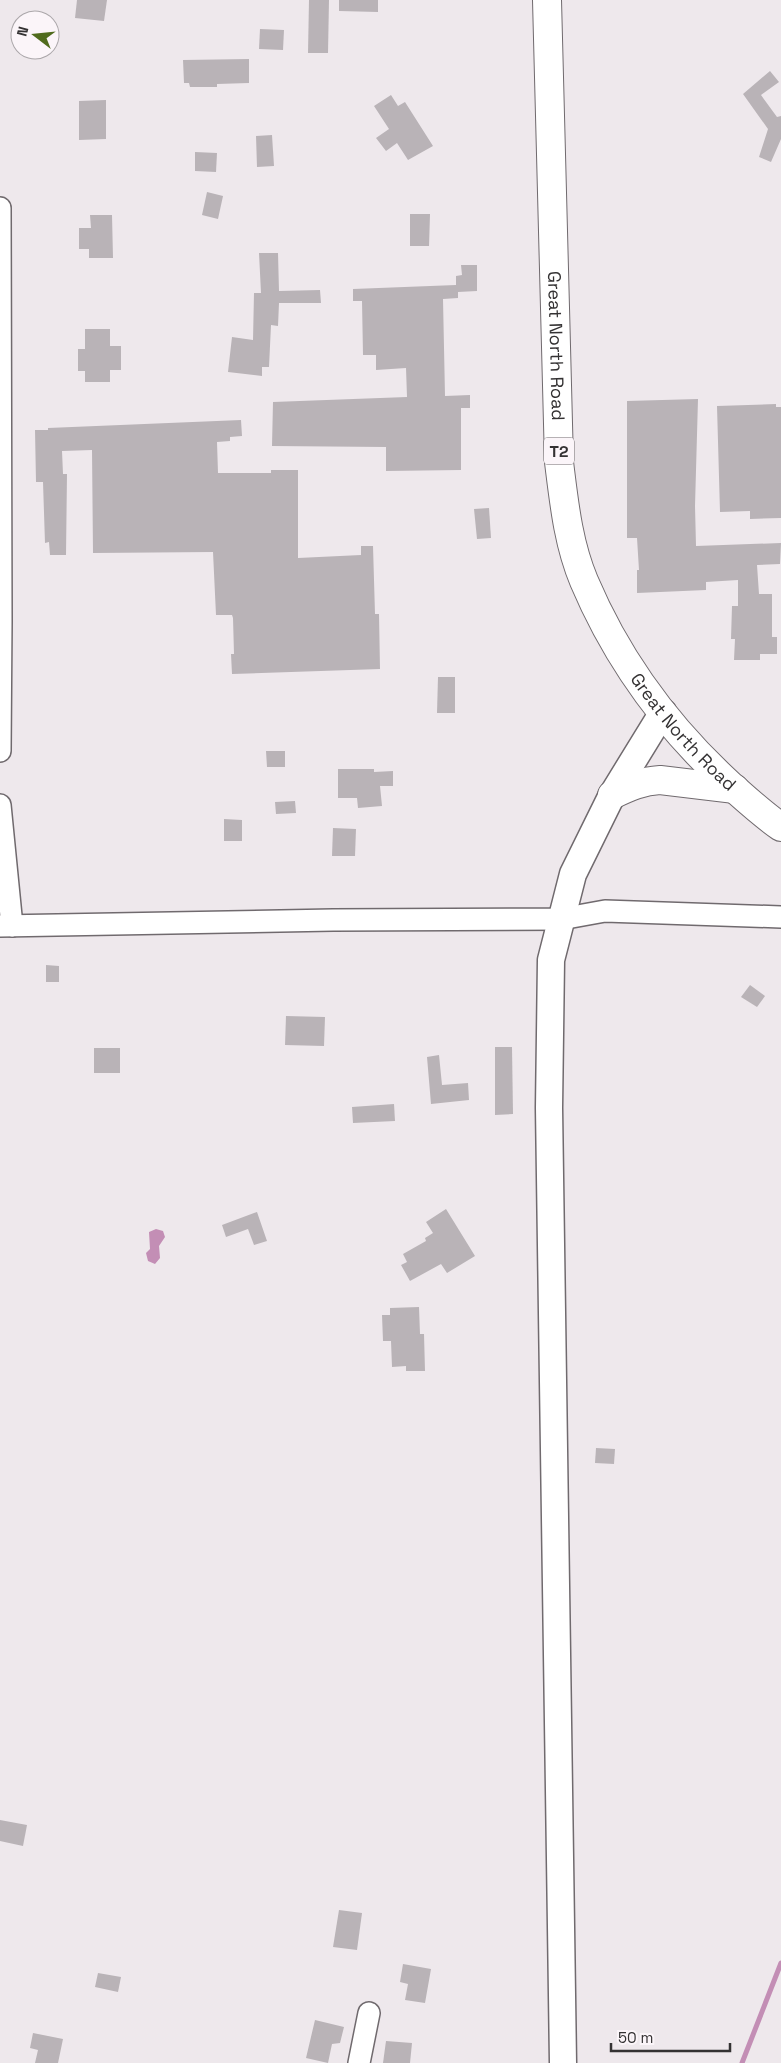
<svg xmlns="http://www.w3.org/2000/svg" width="781" height="2063" viewBox="0 0 781 2063" font-family="'Space Grotesk',sans-serif">
<rect width="100%" height="100%" fill="#eee8ec"/>
<!-- water -->
<polygon fill="#c38eb5" points="156,1229 163,1231 165,1237 159,1246 160,1258 155,1264 148,1261 146,1253 150,1249 149,1232"/>
<g fill="none" stroke-linecap="round" stroke-linejoin="round">
<!-- stream -->
<polyline stroke="#c38eb5" stroke-width="5" points="742,2063 781,1963"/>
</g>
<!-- building -->
<g fill="#b9b3b7">
<polygon points="77,0 107,0 104,21 75,18"/>
<polygon points="309,0 329,0 328,53 308,53"/>
<polygon points="339,0 378,0 378,12 339,11"/>
<polygon points="260,29 284,30 283,50 259,49"/>
<polygon points="249,59 249,83 217,84 217,87 190,87 189,83 184,83 183,60"/>
<polygon points="770,71 779,82 761,95 777,117 781,116 781,139 771,162 759,157 768,129 743,94"/>
<polygon points="391,95 398,106 405,102 433,146 408,160 397,143 386,151 376,138 389,129 374,106"/>
<polygon points="106,100 106,139 79,140 79,101"/>
<polygon points="272,135 274,166 257,167 256,136"/>
<polygon points="195,152 217,153 216,172 195,171"/>
<polygon points="207,192 223,196 218,219 202,215"/>
<polygon points="410,214 430,214 429,246 410,246"/>
<polygon points="90,215 112,215 113,258 89,258 89,249 79,249 79,228 91,228"/>
<polygon points="259,253 278,253 279,291 320,290 321,303 279,303 278,326 271,325 269,367 262,367 262,376 228,372 232,337 253,340 254,293 261,293"/>
<polygon points="461,265 477,265 477,291 458,292 458,298 443,299 445,396 470,395 470,408 461,408 461,470 386,471 386,447 272,446 273,402 407,397 406,368 376,370 376,355 363,355 362,301 353,301 353,289 456,285 456,276 462,275"/>
<polygon points="85,329 110,329 110,346 121,346 121,370 110,370 110,382 85,382 85,371 78,371 78,349 85,349"/>
<polygon points="698,399 695,506 696,546 781,543 780,564 757,565 759,594 772,594 772,637 777,637 777,654 760,654 760,660 734,660 735,639 731,639 732,606 738,606 738,580 706,582 706,590 637,593 637,570 639,570 637,538 627,538 627,401"/>
<polygon points="776,404 776,407 781,407 781,518 750,519 750,511 720,512 717,406"/>
<polygon points="241,420 242,436 230,437 230,441 217,442 218,473 271,473 271,470 298,470 298,558 361,555 361,546 373,546 375,614 379,614 380,669 232,674 231,654 234,654 233,618 232,615 216,615 213,552 93,553 92,450 62,451 63,474 67,474 66,555 50,555 49,542 45,543 43,482 36,482 35,430 48,430 48,428"/>
<polygon points="489,508 491,538 477,539 474,509"/>
<polygon points="438,677 455,677 455,713 437,713"/>
<polygon points="266,751 285,751 285,767 267,767"/>
<polygon points="338,769 374,769 374,772 393,771 393,786 380,786 382,806 358,808 357,798 338,798"/>
<polygon points="295,801 296,813 276,814 275,802"/>
<polygon points="224,819 242,820 242,841 224,841"/>
<polygon points="333,828 356,829 355,856 332,856"/>
<polygon points="46,965 59,966 59,982 46,982"/>
<polygon points="750,985 765,996 757,1007 741,997"/>
<polygon points="286,1016 325,1017 324,1046 285,1045"/>
<polygon points="495,1047 512,1047 513,1114 495,1115"/>
<rect x="94" y="1048" width="26" height="25"/>
<polygon points="439,1055 442,1085 468,1083 469,1100 431,1104 427,1057"/>
<polygon points="394,1104 395,1121 353,1123 352,1107"/>
<polygon points="446,1209 475,1256 447,1273 441,1264 410,1281 401,1265 407,1262 403,1254 426,1241 425,1238 433,1233 426,1222"/>
<polygon points="257,1212 267,1241 254,1245 248,1229 226,1237 222,1225"/>
<polygon points="419,1307 420,1334 424,1334 425,1371 406,1371 406,1366 392,1367 391,1341 383,1341 382,1315 390,1315 390,1308"/>
<polygon points="596,1448 615,1449 614,1464 595,1463"/>
<polygon points="0,1820 27,1825 23,1846 0,1841"/>
<polygon points="339,1910 362,1913 357,1950 333,1947"/>
<polygon points="403,1964 431,1969 425,2003 405,2000 408,1984 400,1982"/>
<polygon points="98,1973 121,1977 118,1992 95,1987"/>
<polygon points="315,2020 344,2027 340,2043 332,2044 328,2063 306,2058"/>
<polygon points="33,2033 63,2039 58,2063 35,2063 38,2050 30,2048"/>
<polygon points="386,2041 412,2043 410,2063 383,2063"/>
</g>
<g fill="none" stroke-linecap="round" stroke-linejoin="round">
<defs>
<g id="minor">
<polyline points="0,208 1,621 0,751"/>
<polyline points="0,805 12,926"/>
<polyline points="0,926 333,920 561,919 605,911 781,917"/>
<polyline points="359,2063 369,2013"/>
</g>
<polyline id="major" points="563,2063 549,1108 551,960 573,874 612,795 663,712"/>
<g id="highway">
<path id="s1" d="M547,0L559,462C564,502 568,543 584,581C617,659 666,726 728,783C745,798 762,814 781,827"/>
<path d="M612,795C629,787 642,781 660,780L735,789"/>
</g>
</defs>
<!-- minor casing -->
<use href="#minor" stroke="#706a6e" stroke-width="24"/>
<!-- major casing -->
<use href="#major" stroke="#706a6e" stroke-width="29"/>
<!-- highway casing -->
<use href="#highway" stroke="#706a6e" stroke-width="30"/>
<!-- minor -->
<use href="#minor" stroke="#fff" stroke-width="21"/>
<!-- major -->
<use href="#major" stroke="#fff" stroke-width="26"/>
<!-- highway -->
<use href="#highway" stroke="#fff" stroke-width="28"/>
</g>
<g text-anchor="middle" stroke-width="4" stroke-linejoin="round" paint-order="stroke">
<!-- shield labels -->
<rect fill="#fbf5f9" stroke="#706c6e" stroke-width="1" x="544" y="437.5" width="30" height="27" rx="4"/>
<g font-size="16" font-weight="bold" fill="#343233">
<text x="559" y="457">T2</text>
</g>
<!-- street labels -->
<g font-size="18" fill="#343233" stroke="#fbf5f9">
<text dy="6" stroke="none"><textPath href="#s1" startOffset="346">Great North Road</textPath></text>
<text dy="6" stroke="none"><textPath href="#s1" startOffset="766">Great North Road</textPath></text>
</g>
</g>
<!-- north arrow -->
<g transform="translate(35 35) rotate(286)"><circle r="24" fill="#fbf5f9" stroke="#aba7aa"/>
<path d="M0-4L9 19L0 12L-9 19Z" fill="#506b1d"/>
<text y="-8" font-size="14" font-weight="bold" text-anchor="middle" fill="#343233">N</text>
</g>
<!-- scale -->
<path d="M611 2043v8h119v-8" fill="none" stroke="#343233" stroke-width="2.5"/>
<text x="618" y="2043" font-size="15" fill="#343233" stroke="#fbf5f9" stroke-width="4" paint-order="stroke">50 m</text>
</svg>
